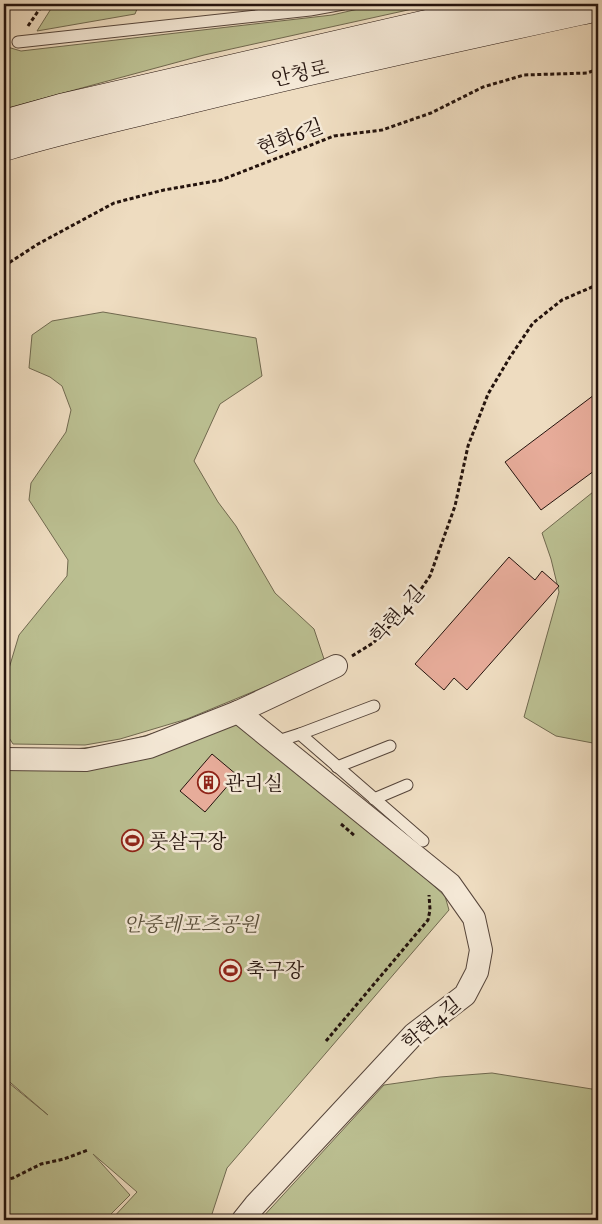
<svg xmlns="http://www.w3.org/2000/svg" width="602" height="1224" viewBox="0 0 602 1224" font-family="'IM FELL DW Pica','Noto Serif KR',serif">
<rect width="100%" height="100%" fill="#eedcc0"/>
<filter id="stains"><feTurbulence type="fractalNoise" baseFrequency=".004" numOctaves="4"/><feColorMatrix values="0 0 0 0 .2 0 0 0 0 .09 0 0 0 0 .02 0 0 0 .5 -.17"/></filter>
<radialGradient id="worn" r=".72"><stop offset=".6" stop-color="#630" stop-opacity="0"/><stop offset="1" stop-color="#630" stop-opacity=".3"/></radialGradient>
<!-- green -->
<g fill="#bbbf91" stroke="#70694f">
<polygon points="54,4 139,4 135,14 37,31"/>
<polygon points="380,4 435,4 204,55 4,109 4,46 21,51 332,15"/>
<polygon points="103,312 256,338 262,376 220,404 194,461 218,502 236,526 275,593 314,629 325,662 187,719 120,739 85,745 13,744 4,730 4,685 19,635 67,576 68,560 29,500 31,483 66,432 71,410 62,386 50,377 29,368 32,335 52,321"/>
<polygon points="598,488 598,744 556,736 524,717 559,592 551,559 542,533"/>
<path d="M223,707L375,833L445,896L449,910L227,1168L210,1220H111L137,1192L93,1154L130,1195L105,1220H4V1079L48,1115L4,1077V748C27,750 61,751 84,748C132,743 179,726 223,707Z"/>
<polygon points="492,1073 598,1090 598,1220 260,1220 384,1085 440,1077"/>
</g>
<!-- building -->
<g fill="#e7ac9a" stroke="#24130d">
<polygon points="598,392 598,468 541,510 505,462"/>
<polygon points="509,557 535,580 542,571 559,586 467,690 454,678 444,690 415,664"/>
<polygon points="212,754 237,775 205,812 180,791"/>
<polygon points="138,1214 145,1220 132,1220"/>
</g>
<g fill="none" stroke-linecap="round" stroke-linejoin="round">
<defs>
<g id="lane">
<polyline points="18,42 310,10 343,4"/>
<polyline points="300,734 423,841"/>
<polyline points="275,742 300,734 374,706"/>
<polyline points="337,767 390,746"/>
<polyline points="374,799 407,785"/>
</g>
<g id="street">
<polyline points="238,712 450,884 474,918 481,950 477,972 465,995 414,1034 255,1205 243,1220"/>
<polyline points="4,759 86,760 149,747 238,712 336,666"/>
</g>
<g id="secondary">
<polyline points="4,124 61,108 514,4"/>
<path d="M4,147C63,129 124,116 184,101C321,67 460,37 598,7"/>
</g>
</defs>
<!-- lane casing -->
<use href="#lane" stroke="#56453a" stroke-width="13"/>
<!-- street casing -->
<use href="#street" stroke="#56453a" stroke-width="24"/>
<!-- secondary casing -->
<use href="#secondary" stroke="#24130d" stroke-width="29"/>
<!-- path -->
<g stroke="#24130d" stroke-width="3" stroke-dasharray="4 2.5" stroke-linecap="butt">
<polyline points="28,26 43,4"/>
<polyline points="4,266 38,244 114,203 164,190 221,180 334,136 382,130 431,113 483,87 524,75 587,73 598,69"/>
<polyline points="352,656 373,643 408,608 430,576 455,506 468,446 488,394 510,357 533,323 562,300 592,287 598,287"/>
<polyline points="341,824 355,836"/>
<polyline points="326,1041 428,920 430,910 429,895"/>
<polyline points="4,1180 13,1178 41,1164 64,1159 88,1150"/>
</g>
<!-- lane -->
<use href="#lane" stroke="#f4e8d6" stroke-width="11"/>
<!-- street -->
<use href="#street" stroke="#f4e8d6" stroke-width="22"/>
<!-- secondary -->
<use href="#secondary" stroke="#f4e8d6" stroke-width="28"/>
</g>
<!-- icons -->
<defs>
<symbol id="building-ring" viewBox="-11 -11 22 22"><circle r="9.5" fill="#f4e8d6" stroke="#8f2418" stroke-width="1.5"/><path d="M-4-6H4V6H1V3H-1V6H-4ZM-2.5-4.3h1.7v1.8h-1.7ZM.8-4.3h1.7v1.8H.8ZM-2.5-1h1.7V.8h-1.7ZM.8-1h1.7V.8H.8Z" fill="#8f2418"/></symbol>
<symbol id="stadium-ring" viewBox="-11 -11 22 22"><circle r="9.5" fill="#f4e8d6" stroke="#8f2418" stroke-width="1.5"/><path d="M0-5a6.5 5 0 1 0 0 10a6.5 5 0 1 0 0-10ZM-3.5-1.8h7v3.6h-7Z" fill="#8f2418"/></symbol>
</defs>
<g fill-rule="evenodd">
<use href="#building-ring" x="196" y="770" width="25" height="25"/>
<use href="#stadium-ring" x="120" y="828" width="25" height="25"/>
<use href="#stadium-ring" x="218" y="958" width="25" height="25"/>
</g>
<g text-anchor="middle" stroke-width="5" stroke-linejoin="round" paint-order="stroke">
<!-- street labels -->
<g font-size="20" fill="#24130d" stroke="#f4e8d6">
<text transform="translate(300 73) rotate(-13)" y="7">안청로</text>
<text transform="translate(290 137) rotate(-21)" y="7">현화6길</text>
<text transform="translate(397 614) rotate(-48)" y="7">학현4길</text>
<text transform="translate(431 1023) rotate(-40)" y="7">학현4길</text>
</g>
<!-- poi labels -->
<g font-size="20" fill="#24130d" stroke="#f4e8d6" text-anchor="start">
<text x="225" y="790">관리실</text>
<text x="149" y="848">풋살구장</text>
<text x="246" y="977">축구장</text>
</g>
<!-- park labels -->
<g font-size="20" font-style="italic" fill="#594f3b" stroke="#f4e8d6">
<text x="191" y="931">안중레포츠공원</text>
</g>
</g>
<!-- margin -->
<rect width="602" height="1224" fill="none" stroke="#eedcc0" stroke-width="20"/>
<rect x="5" y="5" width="592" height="1214" fill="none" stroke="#24130d" stroke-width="2.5"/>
<rect x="10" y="10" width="582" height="1204" fill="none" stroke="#24130d"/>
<rect width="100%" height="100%" filter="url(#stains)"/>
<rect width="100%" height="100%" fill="url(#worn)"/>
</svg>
